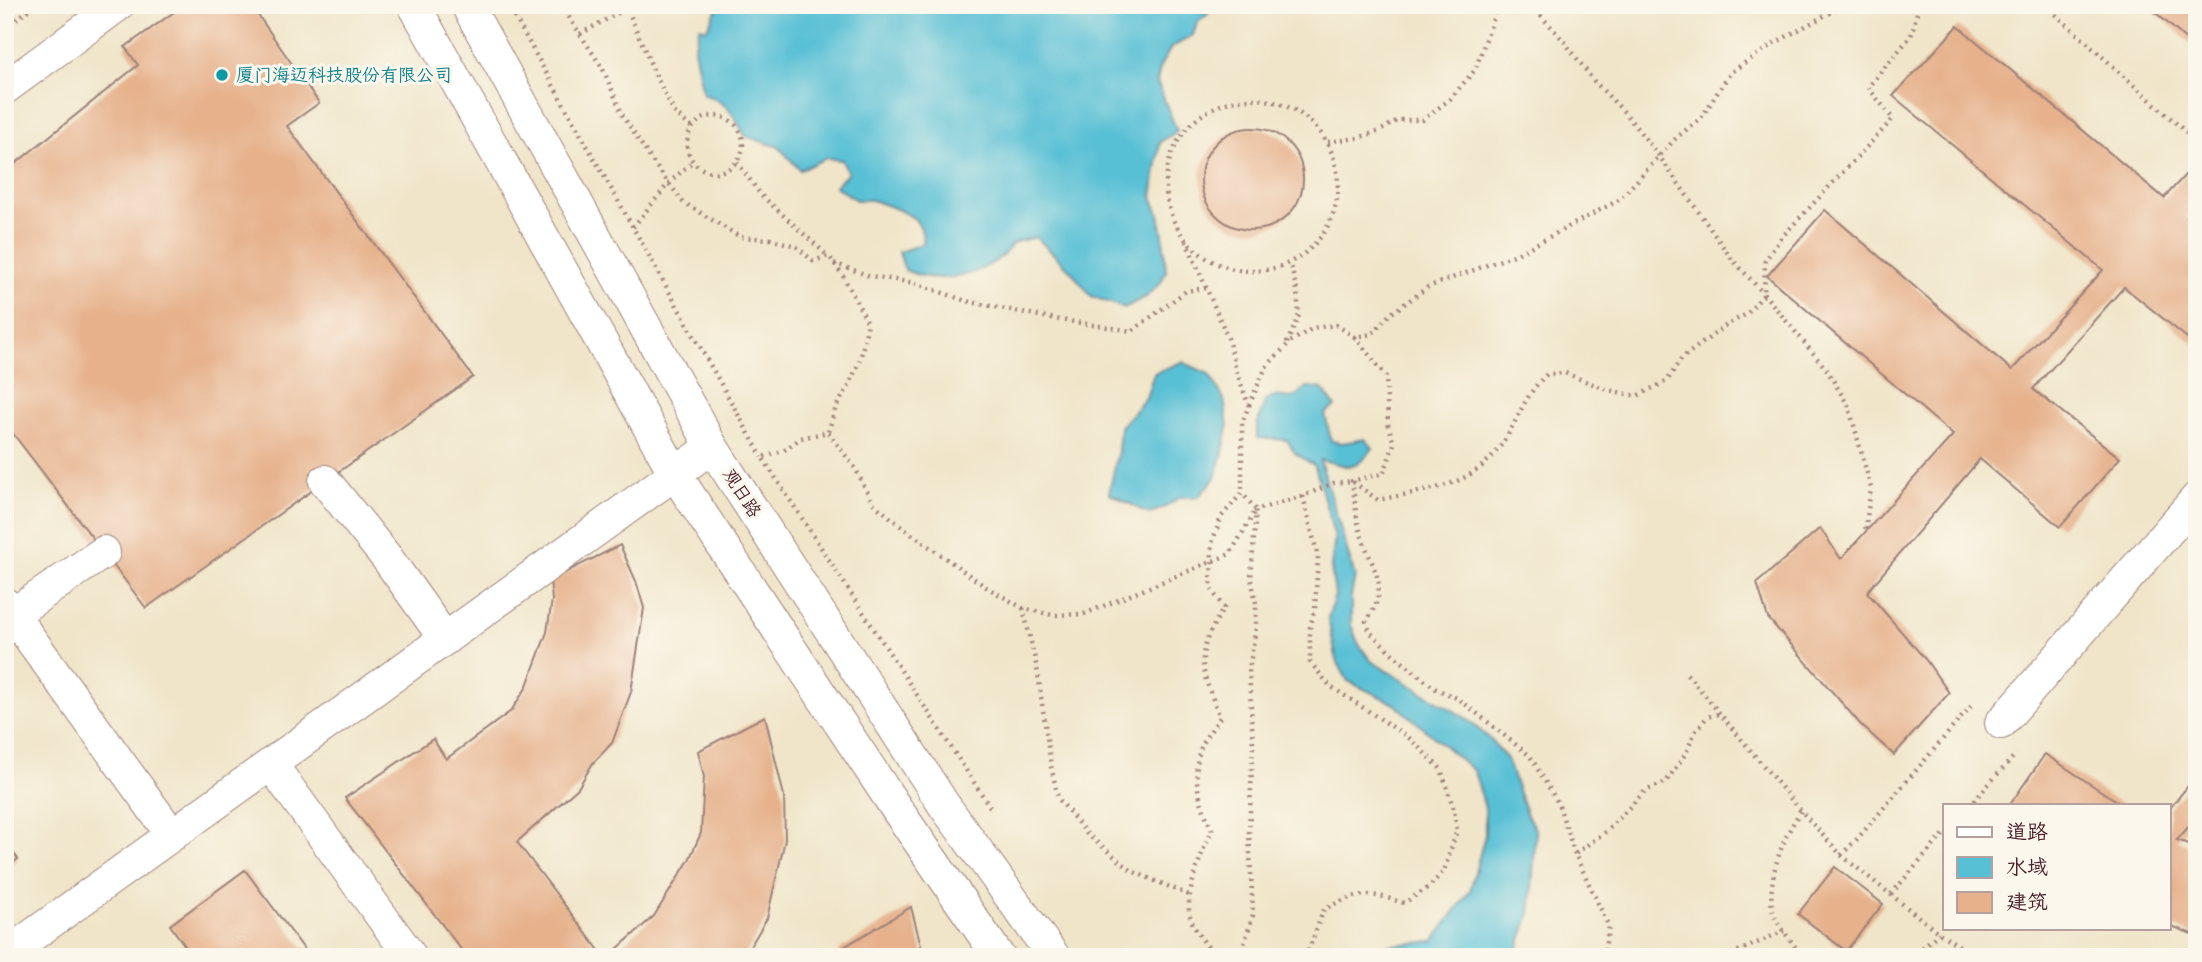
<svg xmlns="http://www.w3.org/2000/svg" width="2202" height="962" viewBox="0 0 2202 962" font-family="Pangolin,'LXGW WenKai TC',sans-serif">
<rect width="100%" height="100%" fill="#fbf7ec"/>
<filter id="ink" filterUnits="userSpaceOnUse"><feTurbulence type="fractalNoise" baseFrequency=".0143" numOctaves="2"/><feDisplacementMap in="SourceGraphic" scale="14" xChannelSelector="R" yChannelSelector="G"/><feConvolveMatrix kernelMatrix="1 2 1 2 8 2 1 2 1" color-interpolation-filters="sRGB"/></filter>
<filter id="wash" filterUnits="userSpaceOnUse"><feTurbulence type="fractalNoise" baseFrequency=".00686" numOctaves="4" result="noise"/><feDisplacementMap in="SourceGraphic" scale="28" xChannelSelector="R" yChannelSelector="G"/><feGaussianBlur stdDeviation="1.57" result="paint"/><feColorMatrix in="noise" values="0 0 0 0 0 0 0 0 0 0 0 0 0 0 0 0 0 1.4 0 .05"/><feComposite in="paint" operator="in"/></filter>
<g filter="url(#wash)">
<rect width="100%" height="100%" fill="#f0e5c9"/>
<!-- water -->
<g fill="#58c0d5" stroke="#517080" stroke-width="2">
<path d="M719,5H1212L1209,13L1197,23L1193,35L1171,48L1160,66L1157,82L1177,131L1160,142L1152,197L1159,214L1163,235L1166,271L1161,282L1146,297L1124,308L1091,296L1071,271L1036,237C1030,239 1020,240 1014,243C1010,245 1007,252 1003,255C976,278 937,285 905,270L899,252L924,243L921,228L914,218L897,209L872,200H856L835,186L848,173L842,160L826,158L800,170L779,147L745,136C733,113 728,102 703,94L694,48L700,27L707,29Z"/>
<polygon points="1182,362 1209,374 1224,399 1228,428 1222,457 1215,478 1198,497 1180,497 1167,506 1149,514 1109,493 1118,452 1120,427 1146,398 1154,373"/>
<path d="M1307,387L1322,389L1335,406L1325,414L1331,441L1342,443L1365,439L1373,448C1352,476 1348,464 1320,460L1355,577L1351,596V625L1358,643L1371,661L1464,717L1489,738L1507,759L1526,813L1536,831L1530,914L1515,957H1327L1329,943L1373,947L1433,941L1470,891L1485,835V808L1474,771L1395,704L1348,681L1337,661L1328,618L1335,595L1331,567L1335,538L1315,466L1295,453L1287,440L1257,438V426L1265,401L1274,396L1292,398Z"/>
</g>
<g id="blocks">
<!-- building -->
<g fill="#e6b18b">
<polygon points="184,5 251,5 319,103 287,126 473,377 146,608 5,423 5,172 138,65 125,47"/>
<polygon points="2147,5 2197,5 2197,49"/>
<polygon points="1958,26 2164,198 2197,162 2197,206 2187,217 2197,225 2197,346 2124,287 2033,389 2120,458 2060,527 1980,459 1867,592 1926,660 1949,693 1894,755 1861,725 1768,618 1757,583 1820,528 1841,559 1953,435 1767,276 1825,210 2012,370 2103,270 1893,96"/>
<circle cx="1252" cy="179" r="51"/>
<polygon points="620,545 636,581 644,608 631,692 612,743 593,763 578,788 517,842 604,957 467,957 345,798 433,739 446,759 511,711 526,688 547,632 552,600 550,580"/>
<polygon points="765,716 784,796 785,840 767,918 744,957 608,957 654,916 689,860 701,833 704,777 698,751"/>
<polygon points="2045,754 2107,795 2126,806 2009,806"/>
<polygon points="2197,775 2197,817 2177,840 2197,847 2197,936 2169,925 2169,809"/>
<polygon points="5,841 18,859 5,869"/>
<polygon points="1835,867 1883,904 1846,951 1798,914"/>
<polygon points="245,870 310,957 193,957 170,925"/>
<polygon points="911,907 924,957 842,957 839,950"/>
</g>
</g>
</g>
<g filter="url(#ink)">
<use href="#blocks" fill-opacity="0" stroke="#9d827a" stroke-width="2"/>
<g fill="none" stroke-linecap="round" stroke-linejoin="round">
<defs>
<g id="minor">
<polyline points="414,5 675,474 898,811 999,957"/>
<polyline points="467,5 712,447 944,805 1054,957"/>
<polyline points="5,88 118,5"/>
<polyline points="325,481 387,558 445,639"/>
<polyline points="5,604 172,835"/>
<polyline points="13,614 104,552"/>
<polyline points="2001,723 2197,498"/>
<polyline points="271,764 411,957"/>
<polyline points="5,955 712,447"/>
</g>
</defs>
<!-- minor casing -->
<use href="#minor" stroke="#9d827a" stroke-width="34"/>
<!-- path -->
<g stroke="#9d827a" stroke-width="4.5" stroke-dasharray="2 5" stroke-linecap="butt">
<polyline points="508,5 762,457"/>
<polyline points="561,5 603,69 623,116 652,161 683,202 740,237 770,239 796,246 813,261 829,256 843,276 868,323 861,356 849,386 836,407 828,432"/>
<polyline points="1531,5 1564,41 1593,80 1625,113 1659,156 1731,258 1764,294 1827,370 1849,407 1871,488 1865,532"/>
<polyline points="2045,5 2197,142"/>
<polyline points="5,28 35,5"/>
<polyline points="580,34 627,8 655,74 674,112 692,128"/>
<circle cx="1252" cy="185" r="86"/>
<circle cx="715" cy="144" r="28"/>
<polyline points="1328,142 1357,138 1380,131 1398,120 1423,120 1450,99 1475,70 1498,5"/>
<polyline points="737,162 761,195 828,256"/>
<polyline points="633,227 669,183 693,161"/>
<path d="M1186,241L1228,338L1236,370L1249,406L1242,423V493L1221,517L1212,543L1211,589L1224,608C1193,656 1200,667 1220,717C1215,726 1206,735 1202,745C1190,773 1200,804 1212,830C1203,849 1184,896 1190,916C1195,932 1206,946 1218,957"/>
<polyline points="834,263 870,276 915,283 966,301 1055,319 1132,331 1186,291 1206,288"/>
<polyline points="1287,343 1299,315 1297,291 1290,263"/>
<polyline points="1249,405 1266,367 1290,342 1313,328 1336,325 1355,337"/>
<path d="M1303,496L1318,557L1315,609L1310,627V662L1330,686L1408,737L1441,769L1454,810L1457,830L1444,871L1429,887L1404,903C1367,891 1359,892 1324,909L1306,957"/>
<polyline points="1023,608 1037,668 1051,766 1058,798 1087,834 1132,871 1191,896"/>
<polyline points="1687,674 1801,811 1841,855 1939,933 1977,957"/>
<polyline points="1969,806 2016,754"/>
<polyline points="990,807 762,457 783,451 801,438 828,432 855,468 873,503 903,528 986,587 1023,608 1052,615 1084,614 1230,554 1256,510 1242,493"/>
<path d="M1801,811C1783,837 1768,875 1772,908C1774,919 1782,929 1788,937C1794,945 1798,952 1806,957"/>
<path d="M1575,854L1558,803L1530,756L1459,699L1434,688L1396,657L1370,632L1366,621C1390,588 1375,573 1363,540C1356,522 1355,500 1352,481L1384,473L1394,444L1388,424L1386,376L1355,337L1372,334L1389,315L1428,287L1517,254L1619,200L1676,138L1701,118L1731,72L1773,44L1844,5"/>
<polyline points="1841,855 1858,838 1972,705"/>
<polyline points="1891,894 1945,833"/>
<path d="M1240,957L1253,915L1249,833L1253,745L1249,670L1256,627V603L1251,578L1256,510L1303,496L1334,483L1352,481L1378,500C1432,488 1474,489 1506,438C1520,414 1526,394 1547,374L1565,373L1608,390L1637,396L1667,381L1682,358L1728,324L1747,314L1764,294L1765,261L1780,239L1893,119L1868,87L1911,36L1919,5"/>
<polyline points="1603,957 1609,927 1575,854 1608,830 1645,791 1666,782 1686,753 1695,732 1707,717 1718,714"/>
<polyline points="1725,957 1784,931"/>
<polyline points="1912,957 1939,933"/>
</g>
<!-- minor -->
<use href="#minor" stroke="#fff" stroke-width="32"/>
</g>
</g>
<!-- markers -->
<circle fill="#0f9aa8" stroke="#fbf7ec" stroke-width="2.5" cx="222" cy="75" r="7"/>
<g text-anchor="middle" stroke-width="6" stroke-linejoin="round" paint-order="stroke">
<!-- culture labels -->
<g font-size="18" fill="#0d838f" stroke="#fbf7ec" text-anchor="start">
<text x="236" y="81">厦门海迈科技股份有限公司</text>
</g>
<!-- street labels -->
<g font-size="18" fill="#4a1f2b" stroke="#fbf7ec">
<text transform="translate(742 493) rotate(57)" y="6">观日路</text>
</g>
</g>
<!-- margin -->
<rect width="2202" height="962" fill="none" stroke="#fbf7ec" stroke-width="28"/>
<!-- legend -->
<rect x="1943" y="804" width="228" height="126" fill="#fbf7ec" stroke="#b4a19f" stroke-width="2"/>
<rect x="1957" y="827" width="35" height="10" fill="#ffffff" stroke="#b4a19f" stroke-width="2"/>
<text x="2006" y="839" font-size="21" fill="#4a1f2b">道路</text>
<rect x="1957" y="857" width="35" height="21" fill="#58c0d5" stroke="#b4a19f" stroke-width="2"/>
<text x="2006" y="874" font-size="21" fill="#4a1f2b">水域</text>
<rect x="1957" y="892" width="35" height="21" fill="#e6b18b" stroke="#b4a19f" stroke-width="2"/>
<text x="2006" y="909" font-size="21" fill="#4a1f2b">建筑</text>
</svg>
